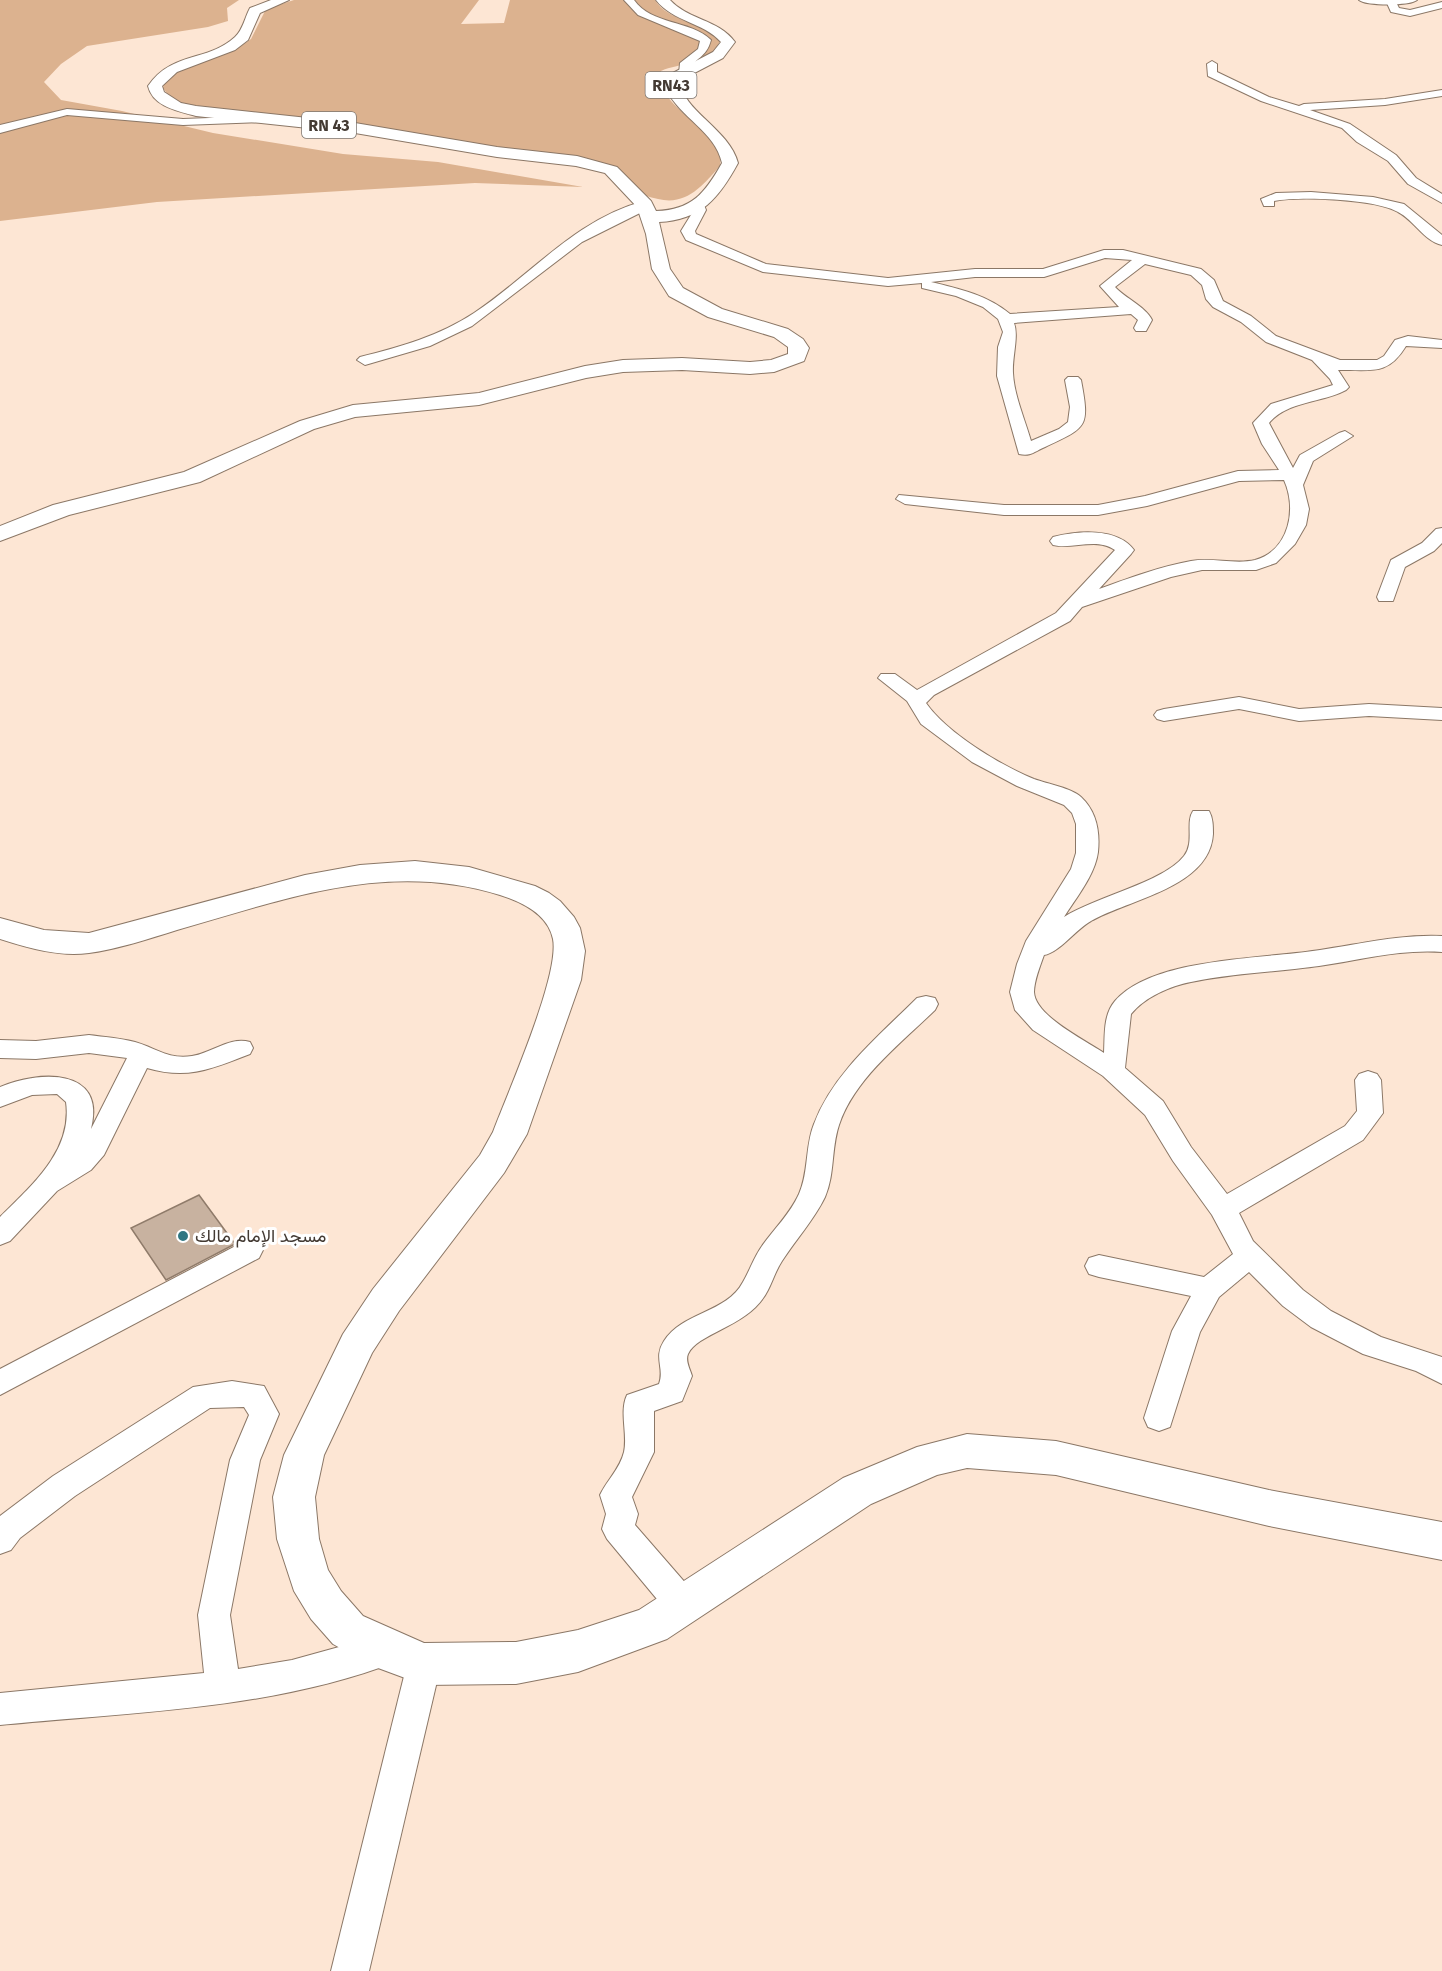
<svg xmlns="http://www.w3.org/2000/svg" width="1442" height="1971" viewBox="0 0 1442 1971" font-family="'Fira Sans',Vazirmatn,sans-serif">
<rect width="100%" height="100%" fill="#fde6d4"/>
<!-- green -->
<g fill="#dcb28f">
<polygon points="0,0 239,0 227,8 228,21 208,27 87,46 61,64 44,82 61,100 122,111 213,133 343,154 438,162 583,187 475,183 157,202 0,221"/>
<path d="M294,0H479L461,24L504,23L510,0H655C668,22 703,21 720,40C714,64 678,63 661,71C653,103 710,125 720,152C721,156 720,162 720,166C703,185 687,206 658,199C653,198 645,196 641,193C632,185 628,175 618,169L183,104L172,100L163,88L165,80L172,74L241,46L251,39L266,9Z"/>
</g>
<!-- building -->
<polygon fill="#c8b2a0" stroke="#8f7b6a" stroke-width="1.5" points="199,1195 235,1244 166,1280 131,1228"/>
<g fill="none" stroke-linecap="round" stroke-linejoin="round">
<defs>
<g id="minor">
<path d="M624,0H634C651,25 691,20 711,40C706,59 695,56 687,74H679L680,63L698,49L700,41L638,15Z"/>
<polygon points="1395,0 1399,8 1410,10 1442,2 1442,8 1410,16 1391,12 1386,1"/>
<polygon points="1212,61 1217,64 1217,72 1269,97 1299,106 1304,104 1385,99 1442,90 1442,96 1385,105 1310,110 1350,124 1396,155 1416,178 1442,194 1442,203 1408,184 1388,161 1357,142 1342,128 1261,101 1208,76 1207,64"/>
<polygon points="67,109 183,119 261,116 267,119 261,122 183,125 67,115 0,133 0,125"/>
<path d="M1311,192L1373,197L1404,204L1442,235V245C1424,241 1414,220 1398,212C1376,199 1300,196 1274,201V206H1264L1261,199L1276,193Z"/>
<path d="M697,199L702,200L706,210L695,231L696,234L766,264L888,278L975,269H1043L1104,250H1123L1201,269L1214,280L1223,301L1251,316L1276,336L1340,360H1377L1384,356L1395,340L1408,336L1442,340V348L1406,346C1387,377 1371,369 1338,370L1349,387L1346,390C1322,403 1287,401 1269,423L1293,468L1300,455L1339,433L1345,431L1353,436L1313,461L1303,485L1309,509L1306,525L1295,544L1276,563L1256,570H1202L1171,577L1082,607L1070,621L934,695L926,703C947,733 1000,765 1034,779C1048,784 1071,788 1081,797C1097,812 1100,832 1098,852C1095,875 1076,898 1064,917C1095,897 1164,882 1184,856C1195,842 1185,823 1193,811H1209C1213,818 1213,826 1213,834C1210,887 1130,899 1091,921C1076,929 1059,953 1044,955C1040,966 1034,981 1034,992C1035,1016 1085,1040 1104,1053C1105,1035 1103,1015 1115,1001C1153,957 1265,959 1320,950C1361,944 1400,934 1442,936V952C1399,949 1361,960 1319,966C1277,972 1233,973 1191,982C1170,986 1145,997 1131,1014L1125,1068L1163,1101L1191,1147L1227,1194L1345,1126L1357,1111L1355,1080L1359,1074L1368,1071L1377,1074L1381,1080L1383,1113L1363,1140L1239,1213L1253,1241L1303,1290L1331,1311L1381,1337L1442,1357V1384L1416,1371L1363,1354L1311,1327L1283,1306L1249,1272L1219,1297L1200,1332L1170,1427L1159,1431L1148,1427L1144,1418L1172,1331L1191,1296L1099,1277L1089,1274L1085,1266L1089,1258L1099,1255L1204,1277L1233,1254L1212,1215L1173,1161L1145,1115L1103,1076L1033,1030L1015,1010L1010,992L1017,964L1026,941L1071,869L1076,853V824L1072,813L1064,805L1017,786L972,762L921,724L907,701L878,678L881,674H895L917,690L1056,613L1115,550C1096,537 1073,550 1053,545L1050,541L1053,537C1077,531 1117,527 1134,550L1131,554L1099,589C1129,578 1159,567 1191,561C1212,557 1235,565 1255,560C1290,550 1297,508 1284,480L1239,481L1147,506L1098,515H1004L905,504L896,499L899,495L1004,505H1098L1145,496L1238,471L1279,470L1262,444L1253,423L1271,404L1333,385L1330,379L1312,360L1266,342L1241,322L1213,307L1206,299L1202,285L1191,275L1145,264L1115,287C1125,298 1146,307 1152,320L1146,331H1136L1134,328L1138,320L1131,314L1014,323C1019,336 1012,357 1013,373C1014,395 1025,420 1031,441L1059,429L1068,422L1070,407L1065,380L1068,377H1078L1081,380C1090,428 1087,427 1045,447C1035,451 1031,457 1019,454L997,376L998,347L1003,332L998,319L983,307L956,296L922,288V283L888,286L763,272L686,240L681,231L694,210L691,203ZM1105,258L1132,260L1100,286L1119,307L1010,314C987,295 960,289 931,282L975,277H1044Z"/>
<path d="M645,201L650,202V208L582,242L472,326L430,346L365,365L357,360L360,357C400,347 439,336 474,313C530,276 577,218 645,201Z"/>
<polygon points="1442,528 1442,543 1434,551 1405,567 1393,601 1379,601 1377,597 1391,560 1422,543 1436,529"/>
<polygon points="1239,697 1299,709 1369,704 1442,708 1442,720 1369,716 1299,721 1239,709 1164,721 1157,719 1154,715 1157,711 1164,709"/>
<path d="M926,996L935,998L938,1004L935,1010C901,1043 854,1079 839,1125C831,1149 835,1174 825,1197C814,1220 796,1239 782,1261C776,1270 773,1280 768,1290C750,1327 698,1332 688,1354C685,1361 690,1369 692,1376L682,1401L654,1411V1452L632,1497L638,1514L635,1525L695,1594L699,1605L695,1616L683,1620L671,1616L607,1539L602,1529L606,1514L600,1495C607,1480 620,1469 624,1452C628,1434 619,1412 627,1395L659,1384C665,1368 653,1358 664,1341C682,1312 727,1313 743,1282C750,1270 754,1257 762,1246C774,1229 790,1214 799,1194C809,1172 805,1146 814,1124C833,1073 880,1035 917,998Z"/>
<path d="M89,1035C104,1037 120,1038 135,1042C156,1048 169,1060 192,1056C212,1053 230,1036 250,1042L253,1048L250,1054C211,1069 188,1080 147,1068L104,1155L91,1170L57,1191L10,1241L0,1245V1217C31,1186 73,1151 66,1102L57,1094L32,1095L0,1107V1087C37,1071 107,1066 91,1129L127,1058L89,1053L36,1059L0,1058V1040L36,1041Z"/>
<polygon points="249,1239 259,1242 263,1250 259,1258 0,1395 0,1369"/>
<path d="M232,1381L264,1386L279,1414L260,1460L230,1615L238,1669L292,1660L386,1634L398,1639L403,1650L398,1661C272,1710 132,1712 0,1725V1693L204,1673L198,1615L230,1460L249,1415L244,1407L210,1408L75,1496L20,1538L11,1550L0,1554V1516L53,1476L193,1387Z"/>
<polygon points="424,1648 436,1653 441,1664 369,1971 331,1971 407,1664 412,1653"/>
</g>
<g id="major">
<path d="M271,0H289L260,13L248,40L235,50L177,72L162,86L164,92L181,103L196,106L355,123L497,147L577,156L617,167L651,201L656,211C692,210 705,193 722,163C715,131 680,118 666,89L669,75L713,52L721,42C703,22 673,22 656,0H670C688,20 718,19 735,42L723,58L681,80C679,109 729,128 738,163C719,198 701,220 659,222L670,269L683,288L722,309L788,329L803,339L809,348L804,361L774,372L750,374L682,370L623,372L586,378L479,405L355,417L314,429L200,482L69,515L0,541V526L53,505L184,472L300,421L353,405L479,393L585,366L623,360L682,358L750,362L771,360L788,354V347L774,337L708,317L669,296L652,269L646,234L637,207L605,173L576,166L497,157L355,133L196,116C178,111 153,107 148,86C172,51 208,62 235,37C243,30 245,17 250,8Z"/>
<path d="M1359,0H1417C1410,6 1366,6 1359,0Z"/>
<path d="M415,861L469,867L535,886L549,893L560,901L574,917L580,928L585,951L581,980L527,1134L504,1173L399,1311L372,1353L324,1455L315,1497L319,1539L328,1570L341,1591L363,1616L424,1643L516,1642L578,1630L639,1610L843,1478L917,1447L967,1434L1056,1441L1269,1490L1442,1522V1560L1269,1526L1056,1475L967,1468L937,1475L871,1504L667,1639L578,1672L516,1684L424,1685L370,1665L333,1644L311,1619L294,1591L277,1539L273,1497L284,1455L343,1334L373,1289L480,1155L493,1132C508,1092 560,975 553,939C548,914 522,902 500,895C388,860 285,899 177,930C148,939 118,949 89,953C59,957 28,948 0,939V918L44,930L89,933L305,875L360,865Z"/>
</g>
</defs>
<!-- minor casing -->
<use href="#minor" stroke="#8b7766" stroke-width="2"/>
<!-- major casing -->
<use href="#major" stroke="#8b7766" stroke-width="2"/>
<!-- minor -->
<use href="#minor" fill="#fff" fill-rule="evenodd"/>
<!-- major -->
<use href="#major" fill="#fff" fill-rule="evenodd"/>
</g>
<!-- markers -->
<circle fill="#2f7682" stroke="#fff" stroke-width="2" cx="183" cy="1236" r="6"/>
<g text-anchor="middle" stroke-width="6" stroke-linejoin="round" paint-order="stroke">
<!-- shield labels -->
<g fill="#fff" stroke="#7b7570" stroke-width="1.5">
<rect x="645.5" y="72" width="51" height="26" rx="4.5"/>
<rect x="302" y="112" width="54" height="26" rx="4.5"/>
</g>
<g font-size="16" font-weight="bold" fill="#433a33">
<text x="671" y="91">RN43</text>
<text x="329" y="131">RN 43</text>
</g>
<!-- poi labels -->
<g font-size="18" fill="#433a33" stroke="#fff" text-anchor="start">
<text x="195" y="1242">مسجد الإمام مالك</text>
</g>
</g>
</svg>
